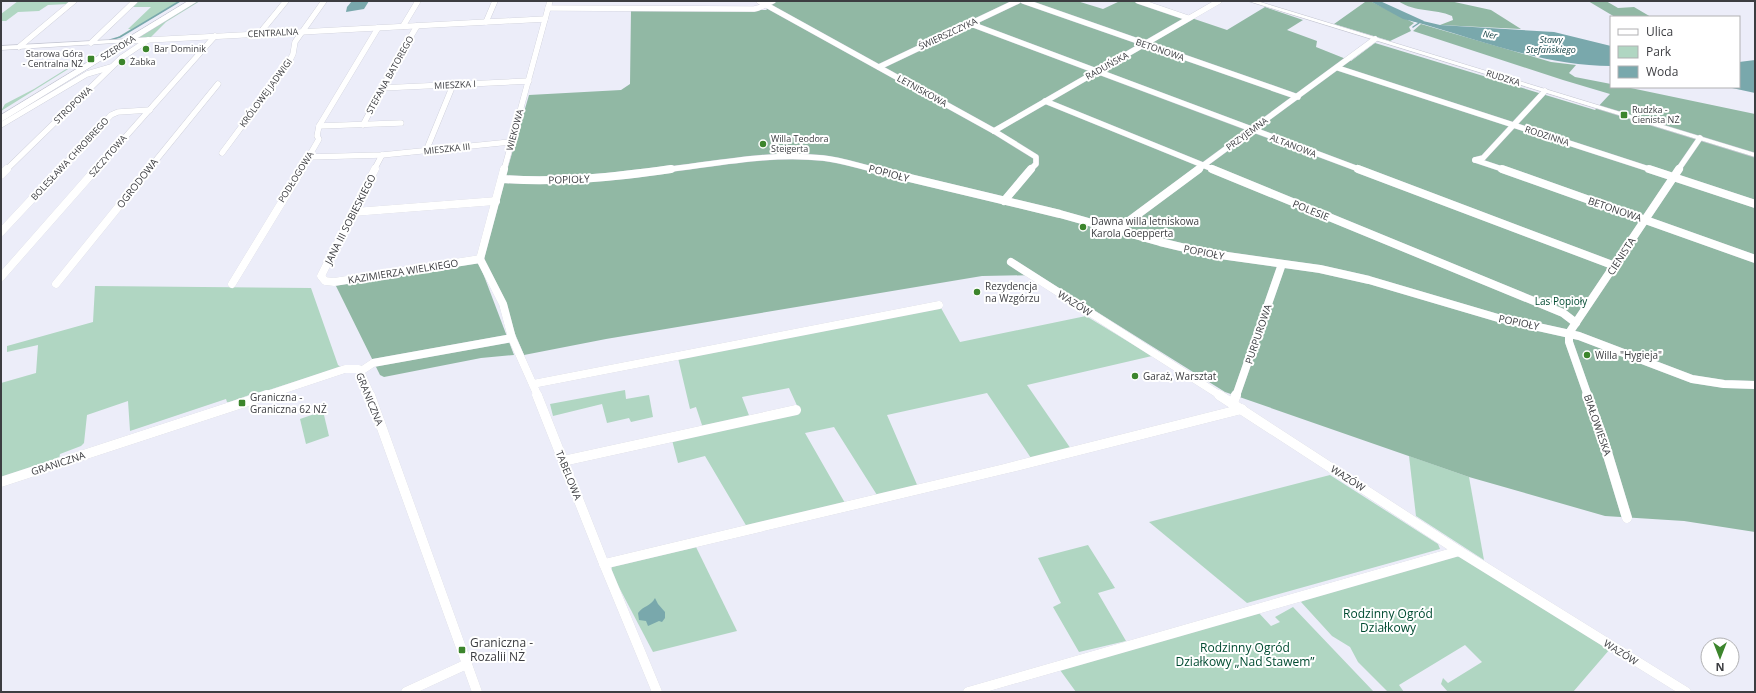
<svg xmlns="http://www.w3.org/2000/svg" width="1756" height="693" viewBox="0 0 1756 693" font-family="'Open Sans',sans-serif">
<rect width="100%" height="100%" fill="#ecedf9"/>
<!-- green -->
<g fill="#b0d6c2">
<polygon points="18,1 71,1 68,4 48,5 39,11 18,12 6,21 1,21 1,14"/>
<polygon points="138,1 180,1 120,37 113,40 131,29 128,29 151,7 132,7"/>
<polygon points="198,1 200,1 166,22 150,38 138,38"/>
<polygon points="79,61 81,61 1,111 5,104 34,89"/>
<polygon points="95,286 311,288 338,365 341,367 253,395 252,394 230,402 227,402 226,399 130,431 128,401 87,415 84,443 81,446 60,454 59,459 1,478 1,383 36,373 38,345 7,352 7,346 93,322"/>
<polygon points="941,308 960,342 1086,316 1152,356 1027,385 1071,449 1031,458 987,393 887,415 918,487 877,495 834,427 805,433 845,503 747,527 705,456 678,463 672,440 800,412 789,388 742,397 750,418 703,428 696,407 690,409 678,358"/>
<polygon points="625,390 626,399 649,395 653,417 631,422 629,418 607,423 602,404 553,416 550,404"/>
<polygon points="323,411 329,436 306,444 300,419"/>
<polygon points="1409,456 1469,477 1484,560 1416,516"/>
<polygon points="1330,475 1438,544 1440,549 1247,603 1149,522"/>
<polygon points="1088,545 1115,588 1098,593 1126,641 1079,652 1053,607 1061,603 1038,558"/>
<polygon points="696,547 737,631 653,652 611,572 612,567"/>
<polygon points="1456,556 1466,559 1610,649 1573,692 1448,692 1441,684 1443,678 1448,683 1482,662 1465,645 1399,685 1404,692 1388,692 1358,662 1350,647 1332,636 1301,602 1308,597"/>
<polygon points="1293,607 1374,692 1076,692 1060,670 1258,612 1271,626 1280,622 1275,617"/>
</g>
<!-- forest -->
<g fill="#91b8a4">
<polygon points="844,1 1077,1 1103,9 1120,1 1141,1 1227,30 1265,7 1303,20 1287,30 1317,41 1316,47 1351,61 1375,43 1595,110 1610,94 1563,80 1413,31 1421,24 1551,62 1576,65 1569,73 1575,77 1611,84 1611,87 1626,87 1755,114 1755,532 1684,521 1605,516 1469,477 1225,392 1038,275 982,276 606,339 524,355 482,256 529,95 621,90 630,84 631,10 553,9 766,10 775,2"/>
<polygon points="1362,1 1370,1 1414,23 1409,27 1411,31 1390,41 1334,24 1365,2"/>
<path d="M1398,1H1450L1491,10L1521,29L1440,25L1453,20L1452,16C1434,8 1416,13 1398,1Z"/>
<polygon points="1588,1 1606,1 1618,8 1634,7 1651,17 1615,17"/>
<polygon points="478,260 514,355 481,358 384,377 380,375 335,284"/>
</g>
<!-- water -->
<g fill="#79a8ac">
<polygon points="352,1 369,1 364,9 346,12 347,7"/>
<path d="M1406,17L1440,25L1554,32L1611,46V66C1543,66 1477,39 1412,21Z"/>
<polygon points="1755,60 1755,93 1732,88 1731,87 1739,87 1739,62"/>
<path d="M655,598L658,604L665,612V618L662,622L659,621L648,626L646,621L639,620L638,613C643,606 651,606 655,598Z"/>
</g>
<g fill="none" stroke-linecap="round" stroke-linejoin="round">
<!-- stream -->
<g stroke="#79a8ac" stroke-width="1.5">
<polyline points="1413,27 1419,23"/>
<polyline points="110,40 120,37 180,1"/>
</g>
<!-- river -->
<polygon fill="#79a8ac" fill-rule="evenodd" points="1370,1 1380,1 1424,21 1420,23 1403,19"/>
<defs>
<g id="minor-far2">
<polyline points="759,1 994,131 1036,157 1036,164 1030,170"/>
<polyline points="1023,1 1298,97"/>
<polyline points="1138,1 1188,18"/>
<path d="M548,8L754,9C762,8 765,4 773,1"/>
<polyline points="486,22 495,1"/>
<polyline points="971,24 1361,170"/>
<polyline points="403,26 418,1"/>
<polyline points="259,34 286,1"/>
<polyline points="129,41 545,19"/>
<polyline points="91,43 135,1"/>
<polyline points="19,47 74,1"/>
<polyline points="879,67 1018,1"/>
<polyline points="1338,68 1652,170"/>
<polyline points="381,88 529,81"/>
<polyline points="1045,101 1215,170"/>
<polyline points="1,125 87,74 111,67"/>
<polyline points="363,125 398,58 417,26"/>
<polyline points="319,126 401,123"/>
<polyline points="994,131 1219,1"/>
<polyline points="426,151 453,85"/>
<polyline points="222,153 288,64 293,54 295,42 324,1"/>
<polyline points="308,157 382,155 511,142"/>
<polyline points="1475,160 1505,170"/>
<polyline points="1475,160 1483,158 1545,91"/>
<polyline points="6,170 121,58 148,40"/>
<polyline points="59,170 111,115 118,112 150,110"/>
<polyline points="96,170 215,36"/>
<polyline points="148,170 218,84"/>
<polyline points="301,170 319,139 317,136 319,126 378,28"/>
<polyline points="374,170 382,155"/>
<polyline points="504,170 550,1"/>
<path d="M663,170C715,164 770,152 823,158C841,160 859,166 877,170"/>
<polyline points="1197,170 1375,39"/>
<polyline points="1678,170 1700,138"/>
</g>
<g id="minor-far1">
<polyline points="375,169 321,276 325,281 334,282 480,259"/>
<polyline points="872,169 1060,214 1160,242 1206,253 1320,269 1369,280 1498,318 1579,336 1692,379 1724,384 1755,385"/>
<polyline points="1212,169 1563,313 1576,323"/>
<polyline points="1358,169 1615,266"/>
<polyline points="1502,169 1755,259"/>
<polyline points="1649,169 1755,204"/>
<polyline points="1,175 7,169"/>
<path d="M503,179C559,183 615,177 671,169"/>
<polyline points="1004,201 1031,169"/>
<polyline points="354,212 496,201"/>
<polyline points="1118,229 1199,169"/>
<polyline points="1,232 60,169"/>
<polyline points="480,259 503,304 512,338 538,396"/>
<polyline points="480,259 504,169"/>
<polyline points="1011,262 1221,396"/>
<polyline points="1,277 96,169"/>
<polyline points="56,284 149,169"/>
<polyline points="232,284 302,169"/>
<polyline points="361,371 373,363 512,338"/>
<polyline points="533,384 939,305"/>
<polyline points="264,396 345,369 359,369 371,396"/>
<polyline points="1236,396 1282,264"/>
<polyline points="1588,396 1569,342 1569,333 1679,169"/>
</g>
<g id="minor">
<polyline points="370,395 477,692"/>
<polyline points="537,395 604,564 657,692"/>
<polyline points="1219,395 1459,551 1686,692"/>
<polyline points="1587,395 1603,439 1627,518"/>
<polyline points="1233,403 1236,395"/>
<polyline points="563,461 796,410"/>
<polyline points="1,482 267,395"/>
<polyline points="604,564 1004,469 1242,409"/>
<polyline points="406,692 467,664"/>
<polyline points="968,692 1459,551"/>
</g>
<g id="tertiary">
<polygon points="1248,1 1257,1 1755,153 1755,157"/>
<polygon points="129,39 132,41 131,42 1,50 1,46"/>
</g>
<polygon id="primary" points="188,1 198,1 1,122 1,115"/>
</defs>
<!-- minor-far2 casing -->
<use href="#minor-far2" stroke="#c4c6d2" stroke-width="6"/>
<!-- minor-far1 casing -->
<use href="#minor-far1" stroke="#c4c6d2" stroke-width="8"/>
<!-- minor casing -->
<use href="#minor" stroke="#c4c6d2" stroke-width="10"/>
<!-- tertiary casing -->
<use href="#tertiary" stroke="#c4c6d2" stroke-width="1"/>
<!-- primary casing -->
<use href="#primary" stroke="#c4c6d2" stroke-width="1"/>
<!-- minor-far2 -->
<use href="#minor-far2" stroke="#fff" stroke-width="5.5"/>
<!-- minor-far1 -->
<use href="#minor-far1" stroke="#fff" stroke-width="8"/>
<!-- minor -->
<use href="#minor" stroke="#fff" stroke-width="10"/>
<!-- tertiary -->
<use href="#tertiary" fill="#fff" fill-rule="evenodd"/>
<!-- primary -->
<use href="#primary" fill="#fff" fill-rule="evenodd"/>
</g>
<!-- markers -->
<g fill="#3c852c" stroke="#fff" stroke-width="1.5">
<circle cx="146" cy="49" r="4"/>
<rect x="87" y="55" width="8" height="8" rx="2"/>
<circle cx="122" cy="62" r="4"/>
<rect x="1620" y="111" width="8" height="8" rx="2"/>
<circle cx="763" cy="144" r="4"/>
<circle cx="1083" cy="227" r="4"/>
<circle cx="977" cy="292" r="4"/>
<circle cx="1587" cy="355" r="4"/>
<circle cx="1135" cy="376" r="4"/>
<rect x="238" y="399" width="8" height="8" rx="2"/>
<rect x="458" y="646" width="8" height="8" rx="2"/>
</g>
<g text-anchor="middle" stroke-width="4" stroke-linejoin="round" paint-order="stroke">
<!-- far-street labels -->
<g font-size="9" fill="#3c3d41" stroke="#fff">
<text transform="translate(273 33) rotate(-3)" y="3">CENTRALNA</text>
<text transform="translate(948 34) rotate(-25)" y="3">ŚWIERSZCZYKA</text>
<text transform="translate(118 48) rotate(-32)" y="3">SZEROKA</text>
<text transform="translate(1160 50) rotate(19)" y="3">BETONOWA</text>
<text transform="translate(1107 66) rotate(-29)" y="3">RADUŃSKA</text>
<text transform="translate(390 75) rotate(-61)" y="3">STEFANA BATOREGO</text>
<text transform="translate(1503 78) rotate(17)" y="3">RUDZKA</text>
<text transform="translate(455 85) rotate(-3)" y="3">MIESZKA I</text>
<text transform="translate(922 91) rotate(29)" y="3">LETNISKOWA</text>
<text transform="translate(266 93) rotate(-54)" y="3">KRÓLOWEJ JADWIGI</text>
<text transform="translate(73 105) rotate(-44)" y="3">STROPOWA</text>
<text transform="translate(515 130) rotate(-75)" y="3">WIEKOWA</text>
<text transform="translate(1247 134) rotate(-36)" y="3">PRZYJEMNA</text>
<text transform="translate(1547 136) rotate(18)" y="3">RODZINNA</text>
<text transform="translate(1293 146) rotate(21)" y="3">ALTANOWA</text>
<text transform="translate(447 149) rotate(-6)" y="3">MIESZKA III</text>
<text transform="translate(108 156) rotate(-49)" y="3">SZCZYTOWA</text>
<text transform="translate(70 159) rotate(-47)" y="3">BOLESŁAWA CHROBREGO</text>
<text transform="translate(296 177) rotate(-58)" y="3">PODŁOGOWA</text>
</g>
<!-- far-water labels -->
<g font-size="9" font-style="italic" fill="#174347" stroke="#fff">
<text transform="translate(1490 35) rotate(10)" y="3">Ner</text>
<text x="1551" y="43">Stawy<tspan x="1551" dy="10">Stefańskiego</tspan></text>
</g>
<!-- far-poi labels -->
<g font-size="9" fill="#3c3d41" stroke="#fff" text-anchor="start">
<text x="154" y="52">Bar Dominik</text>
<text x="83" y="57" text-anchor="end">Starowa Góra<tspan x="83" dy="10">- Centralna NŻ</tspan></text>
<text x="130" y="65">Żabka</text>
<text x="1632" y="113">Rudzka -<tspan x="1632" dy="10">Cienista NŻ</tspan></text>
<text x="771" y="142">Willa Teodora<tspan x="771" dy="10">Steigerta</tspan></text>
</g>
<!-- street labels -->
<g font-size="10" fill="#3c3d41" stroke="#fff">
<text transform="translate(889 173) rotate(15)" y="4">POPIOŁY</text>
<text transform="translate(569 179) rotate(-2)" y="4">POPIOŁY</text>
<text transform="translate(137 183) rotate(-52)" y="4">OGRODOWA</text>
<text transform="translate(1615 209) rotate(19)" y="4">BETONOWA</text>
<text transform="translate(1311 210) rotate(22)" y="4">POLESIE</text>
<text transform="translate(350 219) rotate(-63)" y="4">JANA III SOBIESKIEGO</text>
<text transform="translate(1204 252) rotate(11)" y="4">POPIOŁY</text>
<text transform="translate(1621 256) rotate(-57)" y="4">CIENISTA</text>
<text transform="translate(403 271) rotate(-9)" y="4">KAZIMIERZA WIELKIEGO</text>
<text transform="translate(1075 303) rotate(32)" y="4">WAZÓW</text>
<text transform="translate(1519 322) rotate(12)" y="4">POPIOŁY</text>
<text transform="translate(1258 334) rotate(-71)" y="4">PURPUROWA</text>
<text transform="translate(370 399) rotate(68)" y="4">GRANICZNA</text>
<text transform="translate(1598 425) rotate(71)" y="4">BIAŁOWIESKA</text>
<text transform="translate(58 463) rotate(-18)" y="4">GRANICZNA</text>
<text transform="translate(569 475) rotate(68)" y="4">TABELOWA</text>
<text transform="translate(1348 478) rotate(33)" y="4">WAZÓW</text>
<text transform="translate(1621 652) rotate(32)" y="4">WAZÓW</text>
</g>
<!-- poi labels -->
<g font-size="10" fill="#3c3d41" stroke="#fff" text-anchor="start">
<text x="1091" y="225">Dawna willa letniskowa<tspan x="1091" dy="12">Karola Goepperta</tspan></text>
<text x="985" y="290">Rezydencja<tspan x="985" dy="12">na Wzgórzu</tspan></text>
<text x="1595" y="359">Willa "Hygieja"</text>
<text x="1143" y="380">Garaż, Warsztat</text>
<text x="250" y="401">Graniczna -<tspan x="250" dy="12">Graniczna 62 NŻ</tspan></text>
</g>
<!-- park labels -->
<g font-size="10" fill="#004b31" stroke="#fff">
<text x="1561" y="305">Las Popioły</text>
</g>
<!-- near-park labels -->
<g font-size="12" fill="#004b31" stroke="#fff">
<text x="1388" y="618">Rodzinny Ogród<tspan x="1388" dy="14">Działkowy</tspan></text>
<text x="1245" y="652">Rodzinny Ogród<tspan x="1245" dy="14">Działkowy „Nad Stawem”</tspan></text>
</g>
<!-- near-poi labels -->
<g font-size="12" fill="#3c3d41" stroke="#fff" text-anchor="start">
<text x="470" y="647">Graniczna -<tspan x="470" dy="14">Rozalii NŻ</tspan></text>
</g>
</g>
<!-- border -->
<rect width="1756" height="693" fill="none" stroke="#3c3d41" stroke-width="4"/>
<!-- legend -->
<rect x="1610" y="16" width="130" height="72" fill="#ffffff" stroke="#b1b1b3"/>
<rect x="1618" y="29" width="20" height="6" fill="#ffffff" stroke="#b1b1b3"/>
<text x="1646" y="36" font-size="12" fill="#3c3d41">Ulica</text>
<rect x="1618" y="46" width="20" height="12" fill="#b0d6c2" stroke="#b1b1b3"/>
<text x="1646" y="56" font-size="12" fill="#3c3d41">Park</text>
<rect x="1618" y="66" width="20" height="12" fill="#79a8ac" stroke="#b1b1b3"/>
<text x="1646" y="76" font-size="12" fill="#3c3d41">Woda</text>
<!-- north arrow -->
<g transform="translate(1720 657) rotate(180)"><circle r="19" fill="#ffffff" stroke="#b1b1b3"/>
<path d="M0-3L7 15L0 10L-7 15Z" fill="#3c852c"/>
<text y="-6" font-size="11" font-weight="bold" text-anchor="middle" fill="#3c3d41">N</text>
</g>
</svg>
